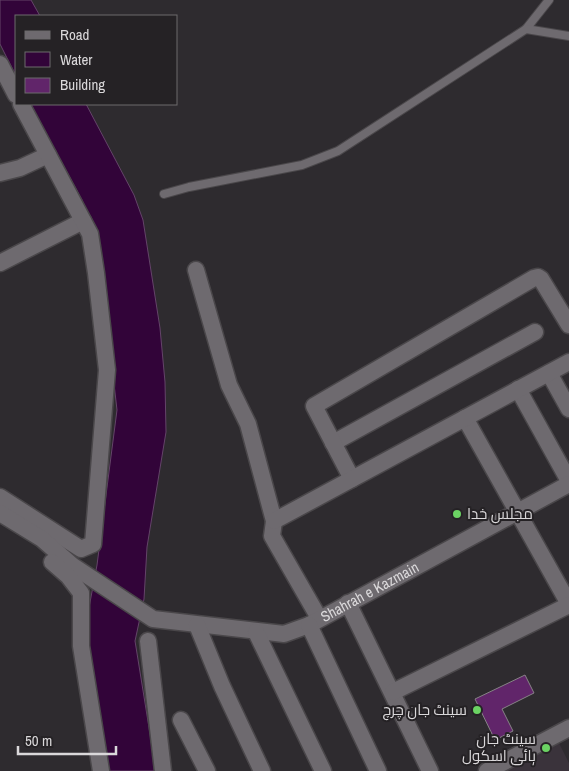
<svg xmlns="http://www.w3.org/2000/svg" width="569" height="771" viewBox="0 0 569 771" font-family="'Archivo Narrow',Cairo,sans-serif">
<rect width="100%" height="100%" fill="#2e2b2f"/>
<!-- built -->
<polygon fill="#3a333b" points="555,735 569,763 569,771 487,771"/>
<!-- water -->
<g fill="#320439" stroke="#644469">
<polygon points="0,0 31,0 40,16 16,16 16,76 0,44"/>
<polygon points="30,104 86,104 134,195 143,220 160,328 165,382 166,432 147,547 144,599 135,641 156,771 109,771 88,646 88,613 97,565 117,410 98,243 82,200"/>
</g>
<!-- building -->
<polygon fill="#61256a" stroke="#878387" points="525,675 534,693 502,709 513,731 495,740 475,699"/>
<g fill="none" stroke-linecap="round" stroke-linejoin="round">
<defs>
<g id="service">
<polyline points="526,29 549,0"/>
<polyline points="164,194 189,187 302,165 338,151 526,29 569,36"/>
</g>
<g id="minor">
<polyline points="0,64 16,95"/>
<polyline points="0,173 20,168 48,155"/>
<polyline points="0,263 83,221"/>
<polyline points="196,270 229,385 248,424 274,521 272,536 319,618"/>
<polyline points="549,373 569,409"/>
<polyline points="518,389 569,481"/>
<polyline points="465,418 569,604"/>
<polyline points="333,443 535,332"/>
<polyline points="352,479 314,406 534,278 538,277 541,279 569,325"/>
<polyline points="0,497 81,549 93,544 107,370 96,273 90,234 21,104"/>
<path id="s1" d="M0,513L42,539L73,566L153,619L284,634L309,625L569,484"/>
<polyline points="274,521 569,362"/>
<polyline points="52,562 68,576 81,593 81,646 101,771"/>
<polyline points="348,603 430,771"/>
<polyline points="197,625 222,686 262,771"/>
<polyline points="309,625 378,771"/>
<polyline points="256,632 323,771"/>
<polyline points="148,641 163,771"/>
<polyline points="393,692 569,605"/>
<polyline points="181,720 207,771"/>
<polyline points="487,771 569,728"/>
</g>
</defs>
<!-- service casing -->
<use href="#service" stroke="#4a474a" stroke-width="10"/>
<!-- minor casing -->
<use href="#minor" stroke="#4a474a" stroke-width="19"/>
<!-- service -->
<use href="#service" stroke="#6e6a6f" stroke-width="8"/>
<!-- minor -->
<use href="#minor" stroke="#6e6a6f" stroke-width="16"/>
</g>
<!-- markers -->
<g fill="#6bd363" stroke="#252225" stroke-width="2">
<circle cx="457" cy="514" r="5"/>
<circle cx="477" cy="710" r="5"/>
<circle cx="546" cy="748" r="5"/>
</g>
<g text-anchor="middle" stroke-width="4" stroke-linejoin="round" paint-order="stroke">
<!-- poi labels -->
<g font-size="15" fill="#dad8da" stroke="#252225" text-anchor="end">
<text x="467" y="519" text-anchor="start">مجلس خدا</text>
<text x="467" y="715">سینٹ جان چرچ</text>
<text x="536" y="744">سینٹ جان<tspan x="536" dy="17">ہائی اسکول</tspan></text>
</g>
<!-- street labels -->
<g font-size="15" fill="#dad8da" stroke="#252225">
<text dy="5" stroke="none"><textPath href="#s1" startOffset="414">Shahrah e Kazmain</textPath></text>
</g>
</g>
<!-- legend -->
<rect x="15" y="15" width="162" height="90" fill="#252225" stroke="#6d6b6d"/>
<rect x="25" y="31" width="25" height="8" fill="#6e6a6f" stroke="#6d6b6d"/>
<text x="60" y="40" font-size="15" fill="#dad8da">Road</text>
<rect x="25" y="52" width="25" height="15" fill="#320439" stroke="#6d6b6d"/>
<text x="60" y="65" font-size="15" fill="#dad8da">Water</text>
<rect x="25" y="78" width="25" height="15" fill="#61256a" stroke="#6d6b6d"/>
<text x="60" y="90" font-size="15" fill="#dad8da">Building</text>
<!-- scale -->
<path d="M18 746v8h98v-8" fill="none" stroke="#dad8da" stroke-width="2.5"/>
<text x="25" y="746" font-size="15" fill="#dad8da" stroke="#252225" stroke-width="4" paint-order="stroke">50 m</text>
</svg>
